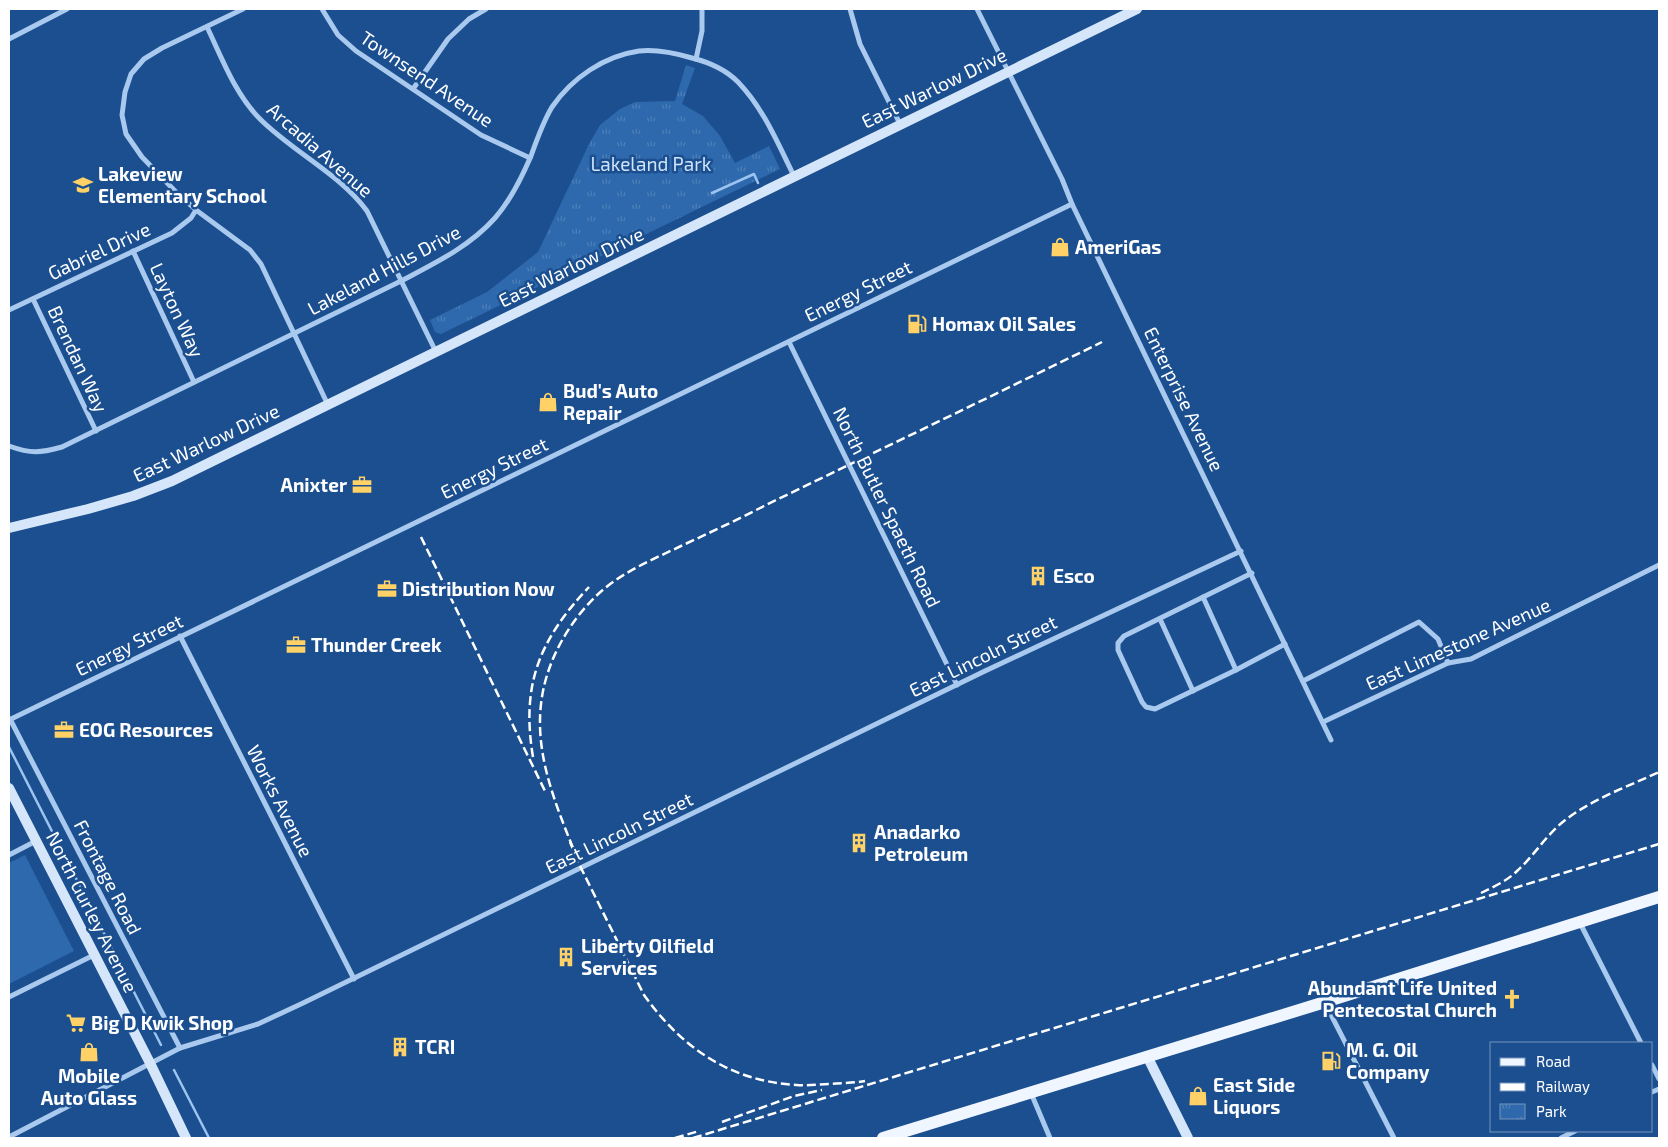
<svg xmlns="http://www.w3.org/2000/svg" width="1668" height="1147" viewBox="0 0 1668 1147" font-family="'Exo 2',sans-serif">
<defs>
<pattern id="park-tufts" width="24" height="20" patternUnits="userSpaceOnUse" patternTransform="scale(1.25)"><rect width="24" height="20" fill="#2e69ad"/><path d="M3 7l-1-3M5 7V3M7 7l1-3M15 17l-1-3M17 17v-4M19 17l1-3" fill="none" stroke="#4d80b9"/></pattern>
</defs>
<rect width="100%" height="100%" fill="#1b4f8f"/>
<!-- green -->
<polygon fill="#2e69ad" points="25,855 74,951 9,984 9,863"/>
<!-- park -->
<polygon fill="url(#park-tufts)" points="686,65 695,68 682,104 703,116 720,136 735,163 769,146 780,169 441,334 435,332 430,320 487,292 538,252 590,142 600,125 620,109 635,102 675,101"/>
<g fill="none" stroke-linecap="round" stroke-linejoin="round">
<!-- stream -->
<g stroke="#9cc4f0" stroke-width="2.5">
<polyline points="712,193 754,174 758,183"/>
<polyline points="9,747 161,1045"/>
<polyline points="174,1070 209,1138"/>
</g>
<!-- street -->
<g stroke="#a9c9ee" stroke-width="5">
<polyline points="243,9 162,48 144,59 131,74 125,92 122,115 126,134 142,157 176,192 196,210 250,250 261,264 328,405"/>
<polyline points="322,9 338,35 356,51 481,135 530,158"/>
<polyline points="850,9 860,44 900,124"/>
<polyline points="977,9 1062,179 1072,204 1331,740"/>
<path d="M207,27C222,58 235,94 260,119C293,152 340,174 367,211L436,352"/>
<polyline points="9,39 67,9"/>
<polyline points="696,59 702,31 702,9"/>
<polyline points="413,89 448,39 469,19 486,9"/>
<polyline points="133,251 194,382"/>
<polyline points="33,299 96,431"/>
<polyline points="9,310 172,233 191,218 196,210"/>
<polyline points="789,342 957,685"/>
<path d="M9,446C31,454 40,453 62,447L401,281C435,263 469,247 495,218C511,200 522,177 531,156C537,139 543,122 552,107C572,78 604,56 639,51C657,49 675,53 692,58C708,62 726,70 738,82C764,109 778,144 794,176"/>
<polyline points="1252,573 1124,636 1118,643 1118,650 1142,702 1146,707 1155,709 1236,670 1285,644"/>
<polyline points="1203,597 1236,670"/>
<polyline points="1160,619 1193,691"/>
<polyline points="180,636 354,979"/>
<polyline points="1303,681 1419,622 1438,639 1448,663"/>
<polyline points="10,719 180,1048"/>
<polyline points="9,720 1072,204"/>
<polyline points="1323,722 1448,663 1471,659 1659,565"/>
<polyline points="9,855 36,841"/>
<polyline points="1580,923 1641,1043"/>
<polyline points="9,997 94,955"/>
<polyline points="1325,1003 1394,1138"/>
<polyline points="1652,1065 1659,1079"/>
<polyline points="1652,1092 1659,1089"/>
<polyline points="1031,1093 1050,1138"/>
<polyline points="9,1137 180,1048 258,1024 301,1004 985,671 1241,551"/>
<polyline points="1561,1138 1575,1131"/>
</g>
<!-- secondary -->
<g stroke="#d6e6fa" stroke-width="10">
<polyline points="9,528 88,509 133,496 172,481 1137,9"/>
<polyline points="9,788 150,1063 186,1138"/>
<polyline points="1147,1056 1188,1138"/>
</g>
<!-- primary -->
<polyline stroke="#f0f6ff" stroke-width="12" points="883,1138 1325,1002 1659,897"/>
<!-- rail -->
<g stroke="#fff" stroke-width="2.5" stroke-dasharray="9 4" stroke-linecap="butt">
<polyline points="421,537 545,791"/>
<path d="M533,757C521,685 539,640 589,587"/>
<path d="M570,842L581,868L644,995C682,1048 730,1081 796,1085C808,1086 819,1084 831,1084C842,1083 854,1083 865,1081"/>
<path d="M573,848C546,781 523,720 557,650C569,625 590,598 613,582C634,567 658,557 681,546C709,533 737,520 764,506C877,451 990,397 1102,342"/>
<path d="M1481,893C1493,887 1507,881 1517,871C1534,856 1546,835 1564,821C1592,799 1627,787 1659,772"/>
<polyline points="722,1122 794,1096 822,1090"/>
<polyline points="675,1138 699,1131"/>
<polyline points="693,1138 1659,844"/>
</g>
</g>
<!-- icons -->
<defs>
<symbol id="school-bare" viewBox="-9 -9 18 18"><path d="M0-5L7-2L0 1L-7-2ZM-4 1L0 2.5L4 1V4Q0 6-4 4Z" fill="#ffd166" stroke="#1b4f8f" stroke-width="2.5" paint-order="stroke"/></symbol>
<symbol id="shop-bare" viewBox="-9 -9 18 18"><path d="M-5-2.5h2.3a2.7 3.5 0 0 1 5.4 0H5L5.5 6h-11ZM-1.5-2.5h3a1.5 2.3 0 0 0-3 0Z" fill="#ffd166" stroke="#1b4f8f" stroke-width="2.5" paint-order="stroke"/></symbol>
<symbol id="fuel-bare" viewBox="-9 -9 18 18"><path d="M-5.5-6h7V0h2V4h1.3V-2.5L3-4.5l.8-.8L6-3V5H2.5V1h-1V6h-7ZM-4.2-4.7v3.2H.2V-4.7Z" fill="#ffd166" stroke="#1b4f8f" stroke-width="2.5" paint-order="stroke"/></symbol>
<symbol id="office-bare" viewBox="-9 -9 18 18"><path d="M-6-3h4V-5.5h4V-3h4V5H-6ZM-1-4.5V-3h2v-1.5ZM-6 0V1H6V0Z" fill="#ffd166" stroke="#1b4f8f" stroke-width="2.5" paint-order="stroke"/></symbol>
<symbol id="building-bare" viewBox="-9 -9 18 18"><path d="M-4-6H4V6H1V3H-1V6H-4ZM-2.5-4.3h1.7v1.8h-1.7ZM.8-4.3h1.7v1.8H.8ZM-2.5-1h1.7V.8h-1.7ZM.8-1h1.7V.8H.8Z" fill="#ffd166" stroke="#1b4f8f" stroke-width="2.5" paint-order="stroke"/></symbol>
<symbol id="church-bare" viewBox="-9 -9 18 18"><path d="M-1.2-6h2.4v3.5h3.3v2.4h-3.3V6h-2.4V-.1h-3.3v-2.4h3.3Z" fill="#ffd166" stroke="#1b4f8f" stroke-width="2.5" paint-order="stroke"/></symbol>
<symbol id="supermarket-bare" viewBox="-9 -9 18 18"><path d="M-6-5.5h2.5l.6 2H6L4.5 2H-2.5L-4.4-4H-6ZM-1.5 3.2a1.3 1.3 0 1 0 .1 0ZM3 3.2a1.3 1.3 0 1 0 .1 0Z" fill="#ffd166" stroke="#1b4f8f" stroke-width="2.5" paint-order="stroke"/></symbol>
</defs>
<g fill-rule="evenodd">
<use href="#school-bare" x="69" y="171" width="28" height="28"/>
<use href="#shop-bare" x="1046" y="233" width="28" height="28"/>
<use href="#fuel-bare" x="903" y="310" width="28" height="28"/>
<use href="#shop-bare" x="534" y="388" width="28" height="28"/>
<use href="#office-bare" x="348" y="471" width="28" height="28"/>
<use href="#building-bare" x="1024" y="562" width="28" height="28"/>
<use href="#office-bare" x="373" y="575" width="28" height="28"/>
<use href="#office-bare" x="282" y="631" width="28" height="28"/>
<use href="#office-bare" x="50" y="716" width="28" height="28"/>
<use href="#building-bare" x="845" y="829" width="28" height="28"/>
<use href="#building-bare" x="552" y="943" width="28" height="28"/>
<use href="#church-bare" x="1498" y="985" width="28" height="28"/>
<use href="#supermarket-bare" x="62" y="1009" width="28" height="28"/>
<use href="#building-bare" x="386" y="1033" width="28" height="28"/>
<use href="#shop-bare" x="75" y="1038" width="28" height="28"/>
<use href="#fuel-bare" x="1317" y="1047" width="28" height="28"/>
<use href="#shop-bare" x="1184" y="1082" width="28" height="28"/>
</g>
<g text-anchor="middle" stroke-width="5" stroke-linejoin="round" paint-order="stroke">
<!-- street labels -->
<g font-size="19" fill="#fff" stroke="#1b4f8f">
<text transform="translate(427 79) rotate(34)" y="7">Townsend Avenue</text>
<text transform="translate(934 88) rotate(-26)" y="7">East Warlow Drive</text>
<text transform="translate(320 150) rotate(41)" y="7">Arcadia Avenue</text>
<text transform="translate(99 251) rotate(-25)" y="7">Gabriel Drive</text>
<text transform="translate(571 267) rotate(-26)" y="7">East Warlow Drive</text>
<text transform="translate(384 270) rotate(-28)" y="7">Lakeland Hills Drive</text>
<text transform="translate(858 291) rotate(-26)" y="7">Energy Street</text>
<text transform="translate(177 310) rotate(65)" y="7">Layton Way</text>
<text transform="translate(78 359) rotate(65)" y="7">Brendan Way</text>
<text transform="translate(1184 399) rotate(64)" y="7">Enterprise Avenue</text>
<text transform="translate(206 443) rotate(-25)" y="7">East Warlow Drive</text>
<text transform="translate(494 468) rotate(-26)" y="7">Energy Street</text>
<text transform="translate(887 507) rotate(64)" y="7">North Butler Spaeth Road</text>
<text transform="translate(1458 644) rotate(-24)" y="7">East Limestone Avenue</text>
<text transform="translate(129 645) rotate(-26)" y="7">Energy Street</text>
<text transform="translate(983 656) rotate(-26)" y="7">East Lincoln Street</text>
<text transform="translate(280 801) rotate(63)" y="7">Works Avenue</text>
<text transform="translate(619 833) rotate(-26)" y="7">East Lincoln Street</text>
<text transform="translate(108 877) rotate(63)" y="7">Frontage Road</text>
<text transform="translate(92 912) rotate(63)" y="7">North Gurley Avenue</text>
</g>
<!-- park labels -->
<g font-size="19" fill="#cfe3fa" stroke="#1b4f8f">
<text x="651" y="171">Lakeland Park</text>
</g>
<!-- poi labels -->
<g font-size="19" font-weight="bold" fill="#fff" stroke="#1b4f8f" text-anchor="start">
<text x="98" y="181">Lakeview<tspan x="98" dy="22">Elementary School</tspan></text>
<text x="1075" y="254">AmeriGas</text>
<text x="932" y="331">Homax Oil Sales</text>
<text x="563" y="398">Bud's Auto<tspan x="563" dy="22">Repair</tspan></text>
<text x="347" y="492" text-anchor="end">Anixter</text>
<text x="1053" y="583">Esco</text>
<text x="402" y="596">Distribution Now</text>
<text x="311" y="652">Thunder Creek</text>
<text x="79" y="737">EOG Resources</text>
<text x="874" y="839">Anadarko<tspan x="874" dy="22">Petroleum</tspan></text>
<text x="581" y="953">Liberty Oilfield<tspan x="581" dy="22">Services</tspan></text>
<text x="1497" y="995" text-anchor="end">Abundant Life United<tspan x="1497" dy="22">Pentecostal Church</tspan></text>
<text x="91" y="1030">Big D Kwik Shop</text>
<text x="415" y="1054">TCRI</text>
<text x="1346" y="1057">M. G. Oil<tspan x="1346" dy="22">Company</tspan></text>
<text x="89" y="1083" text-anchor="middle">Mobile<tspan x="89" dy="22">Auto Glass</tspan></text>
<text x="1213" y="1092">East Side<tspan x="1213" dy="22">Liquors</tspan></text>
</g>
</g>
<!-- border -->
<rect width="1668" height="1147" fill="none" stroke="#ffffff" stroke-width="20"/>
<!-- legend -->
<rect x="1490" y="1042" width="162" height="90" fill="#1b4f8f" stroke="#7695bc"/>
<rect x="1500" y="1058" width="25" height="8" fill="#f0f6ff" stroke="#7695bc"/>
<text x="1536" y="1067" font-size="15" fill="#ffffff">Road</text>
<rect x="1500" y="1083" width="25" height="8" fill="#ffffff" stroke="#7695bc"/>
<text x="1536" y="1092" font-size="15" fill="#ffffff">Railway</text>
<rect x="1500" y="1104" width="25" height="15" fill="url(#park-tufts)" stroke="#7695bc"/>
<text x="1536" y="1117" font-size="15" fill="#ffffff">Park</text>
</svg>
